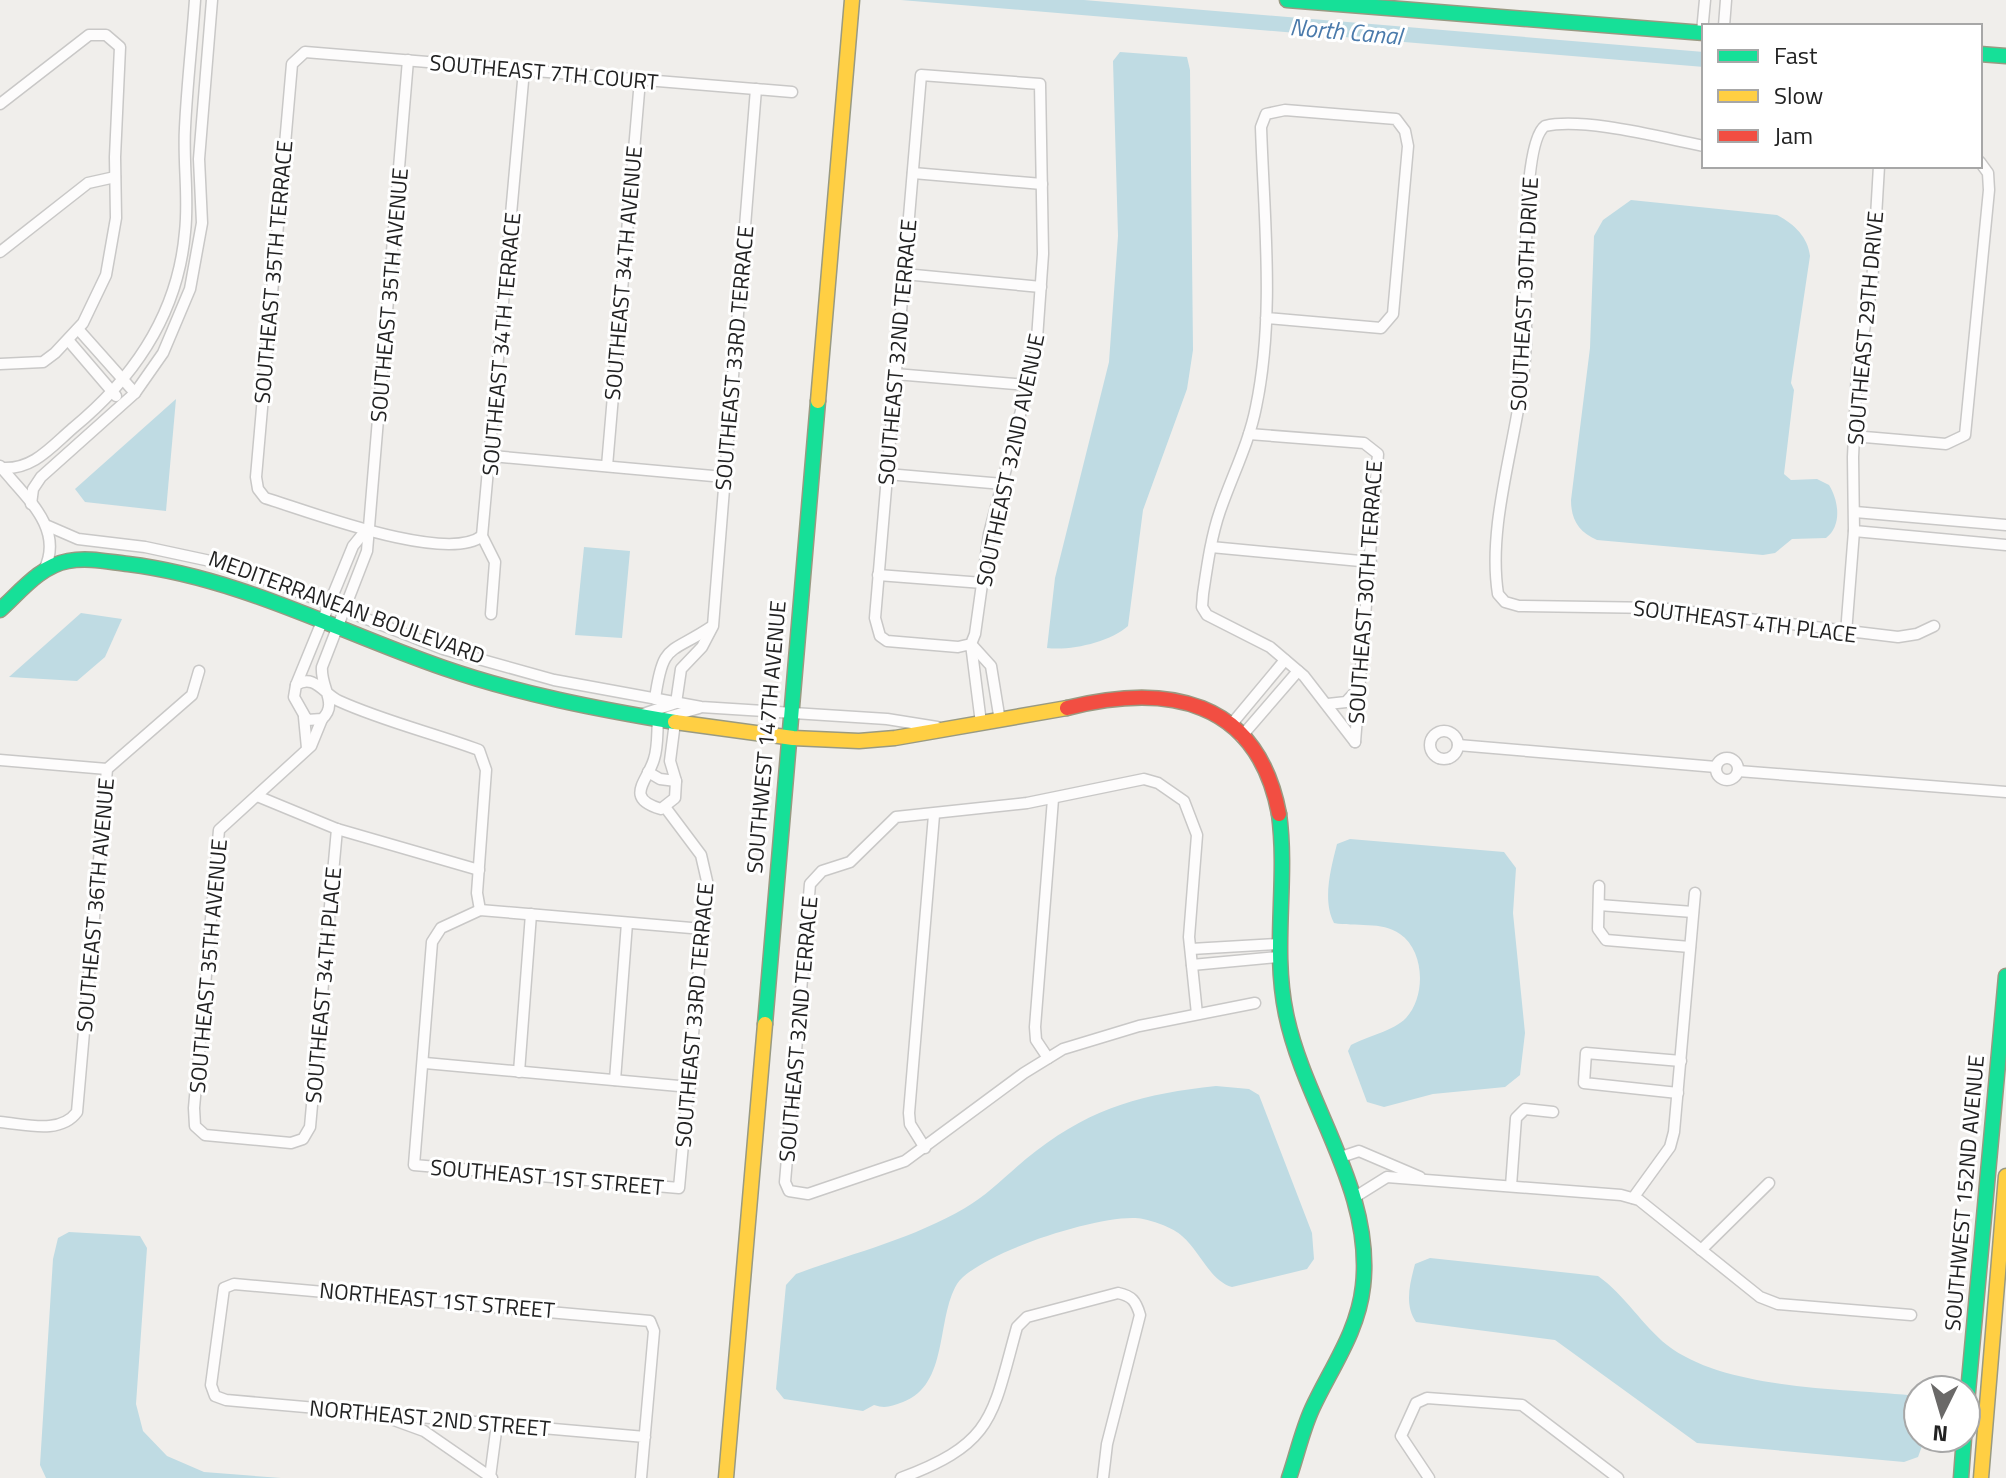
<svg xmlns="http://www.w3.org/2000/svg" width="2006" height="1478" viewBox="0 0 2006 1478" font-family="'Titillium Web',sans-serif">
<rect width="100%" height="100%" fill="#f0eeeb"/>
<!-- water -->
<g fill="#bfdbe3">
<polygon points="901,0 1084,0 1704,52 1704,67"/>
<path d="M1120,52L1187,57L1190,70L1193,350L1187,389L1143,510L1128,626C1110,642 1071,651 1047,648L1055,578L1109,362L1118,236L1113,61Z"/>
<path d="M1631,200L1777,215C1794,224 1808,237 1810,256L1791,383L1794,390L1784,474L1791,480L1817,479L1829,485C1839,501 1842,526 1826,538L1792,539L1775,553L1763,555L1597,540C1579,532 1571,520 1571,500L1590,348L1594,236L1603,220Z"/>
<polygon points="176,399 166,511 85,502 75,489"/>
<polygon points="584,547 630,551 622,638 575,635"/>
<polygon points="81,613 122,619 105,657 77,681 9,677"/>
<path d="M1350,839L1504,852L1516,868L1513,913L1525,1033L1520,1075L1505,1087L1433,1094L1384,1107L1367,1102L1348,1051L1351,1045C1366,1037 1395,1030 1406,1018C1426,997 1425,951 1400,934C1382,921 1355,927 1334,923C1322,900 1331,868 1337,844Z"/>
<path d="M1216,1086L1249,1089L1259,1095L1312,1233L1314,1259L1307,1269L1232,1287C1210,1281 1200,1251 1182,1236C1174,1228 1154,1221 1143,1219C1108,1211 977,1253 957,1284C936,1319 949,1385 903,1402C891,1406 886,1409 874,1405L863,1411L784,1399L776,1389L786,1285L796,1274C853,1253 912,1239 965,1208C991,1193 1012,1169 1036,1151C1095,1106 1144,1094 1216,1086Z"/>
<polygon points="69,1232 140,1236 147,1248 136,1404 143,1431 167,1456 204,1472 281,1478 46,1478 40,1465 53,1259 58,1238"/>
<path d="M1430,1258L1598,1276C1625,1295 1642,1325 1667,1345C1726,1391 1846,1388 1918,1396V1438H1925L1918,1457L1904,1462L1697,1443L1555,1340L1416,1322C1404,1305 1410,1283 1415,1264Z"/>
</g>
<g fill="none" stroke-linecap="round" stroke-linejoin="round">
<defs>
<g id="street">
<polyline points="1724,26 1726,0"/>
<polyline points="1702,32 1705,0"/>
<path d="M408,60L367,551L322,667C320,687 339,704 322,719L307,720L294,697L296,685C314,673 324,694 339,701C383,721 433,733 479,750L486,770L477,893L480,910"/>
<polyline points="0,104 89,35 106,35 120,47 115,157 116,218 106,275 83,323 55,353 43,362 0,364"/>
<path d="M1704,146C1663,138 1584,117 1545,126C1521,143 1526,294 1526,328C1528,414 1485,512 1498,594L1505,602L1519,606L1659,608L1898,637L1917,634L1934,626"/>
<polyline points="913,173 1042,184"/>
<polyline points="0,252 88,183 115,177"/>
<polyline points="904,274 1041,287"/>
<path d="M1266,318L1381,328L1393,314L1408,146L1405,131L1396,119L1285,110L1266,114L1261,127C1264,219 1275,316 1256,407C1249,443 1232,476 1220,511C1211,537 1207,567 1203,594L1202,607L1207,615L1270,647L1304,676L1355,742"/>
<polyline points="78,329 135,393"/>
<polyline points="68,340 116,396"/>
<polyline points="895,374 1028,385"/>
<polyline points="1249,434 1364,443 1378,454 1355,742"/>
<polyline points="1853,436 1946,444 1965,435 1989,190 1988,173 1980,162"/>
<polyline points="492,456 724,477"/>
<path d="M0,466C25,497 65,528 44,570"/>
<polyline points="607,466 640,80"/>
<path d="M2,468C33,470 51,447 73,428C135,377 178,314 185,232C189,198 183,163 185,128C187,85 192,43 195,0"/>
<polyline points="887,474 1003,484"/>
<polyline points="31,504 33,489 41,477 135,393 163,353 190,289 202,223 199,159 212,0"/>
<polyline points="1855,512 2006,525"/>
<polyline points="48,526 78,539 145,547 229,565 443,649 554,680 701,707 887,719 937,727"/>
<polyline points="1854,531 2006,545"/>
<path d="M482,536C446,564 308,511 265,498L258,489L256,477L292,64L305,52L792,92"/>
<polyline points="1211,547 1371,562"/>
<polyline points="878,575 983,583"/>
<polyline points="491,614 495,562 482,536 524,70"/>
<polyline points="1846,633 1854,531 1853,457 1857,370 1872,285 1879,166"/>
<polyline points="971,644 958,647 887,641 880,636 875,618 921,75 1040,84 1043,254 1036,353 989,534 975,634 971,644 981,723"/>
<polyline points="972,645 991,666 1000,721"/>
<polyline points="296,685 353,546 366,530"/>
<path d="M655,699C663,642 669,655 711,627"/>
<polyline points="1328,704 1346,702 1359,688"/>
<polyline points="640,715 676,703 681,669 702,647 713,626 756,89"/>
<polyline points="304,717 307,748"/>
<polyline points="322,719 311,746 219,830 194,1108 195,1126 205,1135 291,1143 303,1139 310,1127 337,829"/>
<path d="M675,722L670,761L676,781L675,798L661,809C623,798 648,781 654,759C658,747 657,732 658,720L699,708"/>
<polyline points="1230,726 1285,660"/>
<circle cx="1444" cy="745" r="14"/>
<polyline points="1241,737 1298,671"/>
<polyline points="1458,745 1716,767"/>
<circle cx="1727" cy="769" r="11"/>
<polyline points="0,760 107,769"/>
<polyline points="1738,771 2006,792"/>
<polyline points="648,772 660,779 676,781"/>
<polyline points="257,796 337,829 479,870"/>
<polyline points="665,807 701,855 707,881 679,1188 414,1165 432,942 441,928 480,910 703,929"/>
<polyline points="1599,886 1598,929 1606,940 1690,947"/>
<polyline points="1599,905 1693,912"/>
<polyline points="1191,949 1278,944"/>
<polyline points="1192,965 1278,957"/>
<polyline points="1197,1014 1189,937 1197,835 1184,801 1158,783 1144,779 1027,803 896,817 850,862 822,871 810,884 785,1182 789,1191 808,1194 905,1161 1024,1073 1063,1049 1139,1026 1255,1003"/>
<polyline points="1048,1058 1036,1040 1035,1027 1053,799"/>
<polyline points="425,1063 690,1087"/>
<polyline points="519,1072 531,914"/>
<polyline points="615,1080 627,923"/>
<polyline points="1678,1093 1584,1083 1586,1053 1681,1061"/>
<path d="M0,1122C25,1124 60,1135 77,1112L107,769L192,695L199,671"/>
<polyline points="925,1148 910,1124 909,1113 934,815"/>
<polyline points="1338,1158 1359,1151 1420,1177"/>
<polyline points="1511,1186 1516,1118 1525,1109 1553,1112"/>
<polyline points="1355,1197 1387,1177 1621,1195 1639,1200 1760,1297 1778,1304 1911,1315"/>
<polyline points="1633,1198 1670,1147 1674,1132 1695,893"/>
<polyline points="1701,1250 1769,1183"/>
<polyline points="391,1419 424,1431 492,1478"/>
<polyline points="490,1477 497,1424"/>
<polyline points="641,1478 654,1331 650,1321 234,1284 224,1288 211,1385 215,1396 226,1400 645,1437"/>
<path d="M901,1478C995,1443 992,1416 1017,1327L1027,1317L1118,1293C1132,1296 1136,1301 1140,1315L1107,1444L1103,1478"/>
<polyline points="1429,1478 1401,1436 1416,1403 1427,1398 1522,1405 1618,1478"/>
</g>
<g id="fast">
<polyline points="1287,0 1704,33"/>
<polyline points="1980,54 2006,56"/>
<path d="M0,610C20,592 40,566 68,561C88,557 109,562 128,564C241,578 339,632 444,668C519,694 597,709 675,722"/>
<path d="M1279,814C1288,881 1272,947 1286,1014C1305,1106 1374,1189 1363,1286C1358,1332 1331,1368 1312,1409C1302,1431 1297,1455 1289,1478"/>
<polyline points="765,1024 818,401"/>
<polyline points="1966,1414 2006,976"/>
<polyline points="1961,1478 1964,1438"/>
</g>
<g id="slow">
<polyline points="818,401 852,0"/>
<polyline points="675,722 793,738 859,741 895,738 1067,708"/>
<polyline points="726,1478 765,1024"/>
<polyline points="1981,1478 2006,1176"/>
</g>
<path id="jam" d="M1067,708C1166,683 1257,698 1279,814"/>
</defs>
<!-- street casing -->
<use href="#street" stroke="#c9c8c7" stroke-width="13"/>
<!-- fast casing -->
<use href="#fast" stroke="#999a82" stroke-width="17"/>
<!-- slow casing -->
<use href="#slow" stroke="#999a82" stroke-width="17"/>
<!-- jam casing -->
<use href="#jam" stroke="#999a82" stroke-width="17"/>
<!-- street -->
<use href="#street" stroke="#fdfcfc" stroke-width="10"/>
<!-- fast -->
<use href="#fast" stroke="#16e098" stroke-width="14"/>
<!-- slow -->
<use href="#slow" stroke="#ffcf43" stroke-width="14"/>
<!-- jam -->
<use href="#jam" stroke="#f24e42" stroke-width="14"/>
</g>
<g text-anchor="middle" stroke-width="6" stroke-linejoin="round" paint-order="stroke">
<!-- street labels -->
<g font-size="22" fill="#222" stroke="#fff">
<text transform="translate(544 72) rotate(5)" y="8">SOUTHEAST 7TH COURT</text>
<text transform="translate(273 272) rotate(-85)" y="8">SOUTHEAST 35TH TERRACE</text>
<text transform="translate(623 273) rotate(-85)" y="8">SOUTHEAST 34TH AVENUE</text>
<text transform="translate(1524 294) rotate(-87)" y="8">SOUTHEAST 30TH DRIVE</text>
<text transform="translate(389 295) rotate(-85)" y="8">SOUTHEAST 35TH AVENUE</text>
<text transform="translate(1865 328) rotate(-85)" y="8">SOUTHEAST 29TH DRIVE</text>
<text transform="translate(501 344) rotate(-85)" y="8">SOUTHEAST 34TH TERRACE</text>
<text transform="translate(897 352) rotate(-85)" y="8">SOUTHEAST 32ND TERRACE</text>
<text transform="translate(734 358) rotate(-85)" y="8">SOUTHEAST 33RD TERRACE</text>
<text transform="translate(1010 460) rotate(-78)" y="8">SOUTHEAST 32ND AVENUE</text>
<text transform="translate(1365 592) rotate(-86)" y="8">SOUTHEAST 30TH TERRACE</text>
<text transform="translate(347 607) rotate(20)" y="8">MEDITERRANEAN BOULEVARD</text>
<text transform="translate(1745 621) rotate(7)" y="8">SOUTHEAST 4TH PLACE</text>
<text transform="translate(766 737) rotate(-85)" y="8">SOUTHWEST 147TH AVENUE</text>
<text transform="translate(95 905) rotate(-85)" y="8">SOUTHEAST 36TH AVENUE</text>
<text transform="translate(208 966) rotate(-85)" y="8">SOUTHEAST 35TH AVENUE</text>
<text transform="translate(323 985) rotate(-85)" y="8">SOUTHEAST 34TH PLACE</text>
<text transform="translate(694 1015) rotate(-85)" y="8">SOUTHEAST 33RD TERRACE</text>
<text transform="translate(798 1029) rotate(-85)" y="8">SOUTHEAST 32ND TERRACE</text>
<text transform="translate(547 1177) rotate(5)" y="8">SOUTHEAST 1ST STREET</text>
<text transform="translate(1964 1193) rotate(-85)" y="8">SOUTHWEST 152ND AVENUE</text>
<text transform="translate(437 1300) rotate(5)" y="8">NORTHEAST 1ST STREET</text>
<text transform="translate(430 1418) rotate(5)" y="8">NORTHEAST 2ND STREET</text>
</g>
<!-- water labels -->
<g font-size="24" font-style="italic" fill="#4a7aab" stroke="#fff">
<text transform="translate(1346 32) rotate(5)" y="8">North Canal</text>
</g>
</g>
<!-- legend -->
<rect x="1702" y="24" width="280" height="144" fill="#ffffff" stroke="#a7a7a7" stroke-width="2"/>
<rect x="1718" y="50" width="40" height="12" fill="#16e098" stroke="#a7a7a7" stroke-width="2"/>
<text x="1774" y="64" font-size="24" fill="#222222">Fast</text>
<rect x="1718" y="90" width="40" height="12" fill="#ffcf43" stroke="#a7a7a7" stroke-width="2"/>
<text x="1774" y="104" font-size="24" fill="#222222">Slow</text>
<rect x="1718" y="130" width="40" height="12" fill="#f24e42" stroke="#a7a7a7" stroke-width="2"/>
<text x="1774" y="144" font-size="24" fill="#222222">Jam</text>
<!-- north arrow -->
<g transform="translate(1942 1414) rotate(185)"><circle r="38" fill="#ffffff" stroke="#a7a7a7" stroke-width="2"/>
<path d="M0-6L14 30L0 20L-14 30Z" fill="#6a6968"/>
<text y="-12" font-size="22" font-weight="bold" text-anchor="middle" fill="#222222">N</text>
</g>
</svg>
